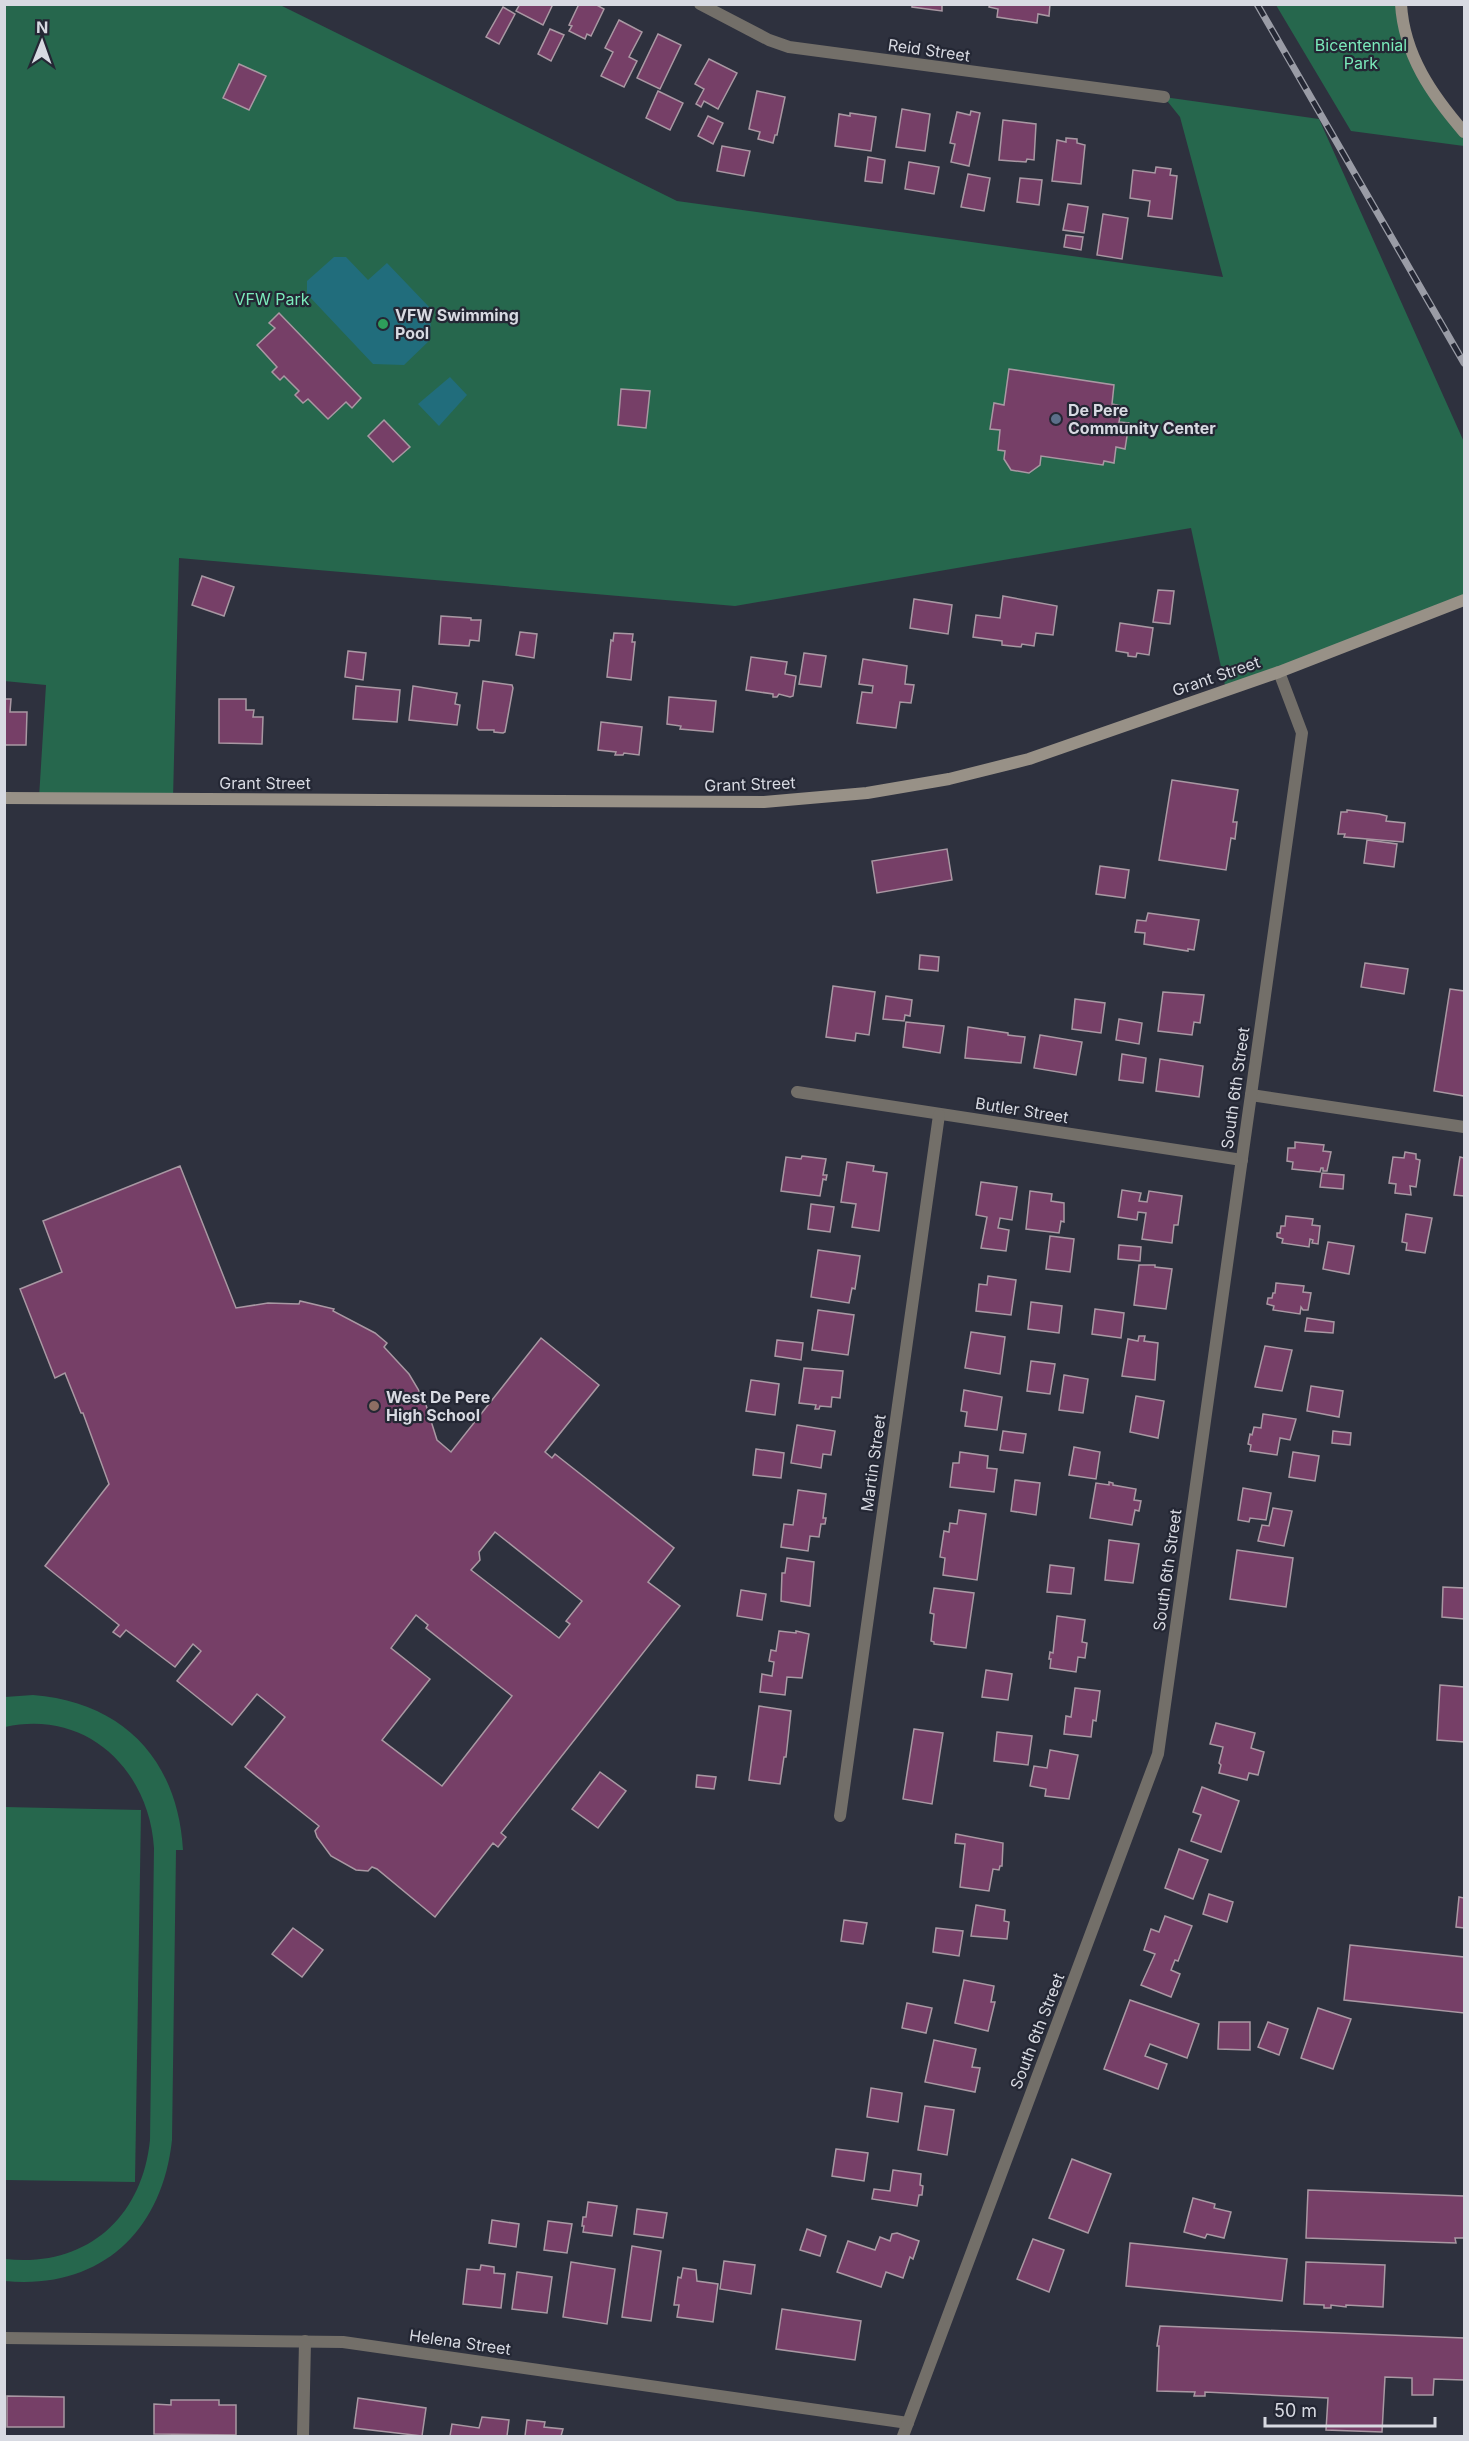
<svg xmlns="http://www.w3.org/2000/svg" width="1469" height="2441" viewBox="0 0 1469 2441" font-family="Inter,sans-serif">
<rect width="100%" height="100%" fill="#2e313e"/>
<!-- green -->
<g fill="#26674d">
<polygon points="4,5 280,5 677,201 1223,277 1180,117 1164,97 1319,119 1464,442 1464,600 1226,690 1191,528 735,606 179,558 173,799 39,798 46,685 4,681"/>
<polygon points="1276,5 1401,5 1413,59 1464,132 1464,146 1351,131"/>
<path d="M33,1695C123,1702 178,1760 183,1850H176L172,2140C162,2233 99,2290 5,2281V2259C85,2268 142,2219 150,2140L154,1848C149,1769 86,1709 5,1727V1697Z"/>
<polygon points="5,1807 141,1810 135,2182 5,2180"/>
</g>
<!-- water -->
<g fill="#216d7c">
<polygon points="334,257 346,257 368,280 387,263 431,309 430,340 404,365 373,364 307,294 307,281"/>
<polygon points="450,377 467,395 439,426 418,404"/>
</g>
<!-- building -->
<g fill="#763f67" stroke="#a998a3" stroke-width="1.5" fill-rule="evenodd">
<polygon points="520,4 553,4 543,25 516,11"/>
<polygon points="579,4 595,4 604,9 591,36 587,34 585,39 569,31 572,26 569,25"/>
<polygon points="912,4 942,4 942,11 912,7"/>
<polygon points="990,4 1050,4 1049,16 1038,14 1037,23 997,17 998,9 989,7"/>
<polygon points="503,7 515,14 499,44 486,37"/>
<polygon points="619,20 642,32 629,57 637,61 624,87 601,76 613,52 605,48"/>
<polygon points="550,29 564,35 551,61 538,54"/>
<polygon points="658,34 681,45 660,89 637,78"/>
<polygon points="709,59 737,73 718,109 704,101 701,107 696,104 704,89 695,84"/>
<polygon points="239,64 266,76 249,110 223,98"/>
<polygon points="658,91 683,103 670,130 646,118"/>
<polygon points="757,91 785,97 777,135 775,135 773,143 758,139 760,132 749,129"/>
<polygon points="902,109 930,114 925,151 896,147"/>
<polygon points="971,111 980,113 969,166 951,162 955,144 950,143 957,112 970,115"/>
<polygon points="850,113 876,117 871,151 835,146 839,114 850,116"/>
<polygon points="708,116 723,123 713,144 698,136"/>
<polygon points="1003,120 1036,124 1034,160 1027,159 1026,162 999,160"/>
<polygon points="1066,138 1077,139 1077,143 1085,145 1081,184 1052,181 1057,140 1066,142"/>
<polygon points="722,146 750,151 744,176 717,171"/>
<polygon points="868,157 885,160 882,183 865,181"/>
<polygon points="909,162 939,167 934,194 905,189"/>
<polygon points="1156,167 1171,169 1170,175 1177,176 1172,219 1148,216 1150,201 1130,198 1133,170 1155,173"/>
<polygon points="968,174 990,178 984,211 961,207"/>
<polygon points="1020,178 1042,180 1039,205 1017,202"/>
<polygon points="1068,204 1088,207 1084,233 1063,230"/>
<polygon points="1103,214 1128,218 1122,259 1097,255"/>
<polygon points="1066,235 1083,237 1081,250 1064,247"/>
<polygon points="279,313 361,398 352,408 346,402 328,419 308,399 303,403 295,395 299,391 284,376 280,380 272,372 277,367 257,345 275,328 269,323"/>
<polygon points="1009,369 1114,385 1112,404 1122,406 1119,422 1129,423 1125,449 1116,447 1114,463 1104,461 1103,465 1041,456 1040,465 1029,473 1011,470 1004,459 1005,451 998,450 1000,430 990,429 994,403 1004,405"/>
<polygon points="621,389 650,391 646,428 618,425"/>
<polygon points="384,420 410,447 393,462 368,436"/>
<polygon points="202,576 234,587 224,616 192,605"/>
<polygon points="1158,590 1174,591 1170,624 1153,622"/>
<polygon points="1003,596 1057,606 1053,635 1036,633 1034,646 1022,644 1021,647 1002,645 1002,641 973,637 976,615 1000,618"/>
<polygon points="914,599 952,605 948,634 910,628"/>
<polygon points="441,616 471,618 471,620 481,620 479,641 470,640 469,646 439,644"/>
<polygon points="1120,623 1153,628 1149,655 1137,653 1136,657 1128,656 1128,653 1116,651"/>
<polygon points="520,632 537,634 534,658 516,655"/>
<polygon points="614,633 633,634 632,642 635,642 631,680 607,677 611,640 613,641"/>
<polygon points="348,651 366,653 363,680 345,677"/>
<polygon points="804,653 826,656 821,687 799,684"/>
<polygon points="751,657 787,662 785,674 796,676 793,696 790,697 779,694 777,697 773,697 773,694 746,690"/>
<polygon points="863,659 907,666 905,684 914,685 911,703 900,702 896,728 857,723 862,692 872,693 873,686 859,684"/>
<polygon points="483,681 512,685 513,688 505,732 503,733 494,732 494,730 479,730 477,728"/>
<polygon points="356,686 400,690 397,722 353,719"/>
<polygon points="413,686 457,693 455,704 460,705 457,725 409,720"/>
<polygon points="669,697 716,701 713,732 680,729 681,726 667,724"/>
<polygon points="4,699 11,699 10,712 27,712 26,745 5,745 4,746"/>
<polygon points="219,699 246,699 246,710 254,710 253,717 263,717 262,744 219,743"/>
<polygon points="601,722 642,727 639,755 624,753 623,755 615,755 616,752 598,750"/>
<polygon points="1172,780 1238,790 1233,822 1237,822 1235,839 1231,838 1226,870 1159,860"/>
<polygon points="1347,810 1379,814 1387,816 1386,821 1405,823 1403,842 1344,837 1345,834 1338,834 1341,812 1347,812"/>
<polygon points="1367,840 1397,844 1394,867 1364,863"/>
<polygon points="947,849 952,880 877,893 872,861"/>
<polygon points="1100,866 1129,870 1125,898 1096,894"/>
<polygon points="1148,913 1199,920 1194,950 1188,949 1188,951 1144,944 1145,933 1135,932 1137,920 1146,921"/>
<polygon points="920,955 939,957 938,971 919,969"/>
<polygon points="1365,963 1408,969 1404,994 1361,987"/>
<polygon points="833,986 875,992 869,1035 856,1033 855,1041 826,1037"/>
<polygon points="1450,989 1464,991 1464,1096 1434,1091"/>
<polygon points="1163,992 1204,995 1200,1023 1194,1022 1192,1035 1158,1031"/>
<polygon points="886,996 912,1000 910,1016 905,1015 904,1021 883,1019"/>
<polygon points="1075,999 1105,1003 1101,1033 1072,1029"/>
<polygon points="1119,1019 1142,1023 1139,1044 1116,1040"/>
<polygon points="906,1022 944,1026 940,1053 903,1047"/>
<polygon points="968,1027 1008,1033 1008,1035 1025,1037 1021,1063 965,1058"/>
<polygon points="1040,1035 1082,1042 1076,1075 1034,1068"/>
<polygon points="1122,1054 1146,1058 1143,1083 1119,1080"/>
<polygon points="1160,1059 1203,1066 1199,1097 1156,1091"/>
<polygon points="1295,1142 1324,1145 1323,1151 1331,1152 1327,1171 1323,1171 1323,1168 1321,1168 1320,1172 1292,1169 1293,1162 1287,1161 1288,1148 1295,1148"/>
<polygon points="1405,1152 1416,1154 1416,1159 1420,1160 1416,1187 1410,1186 1411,1195 1395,1193 1396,1184 1389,1183 1393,1157 1404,1158"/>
<polygon points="802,1156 826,1159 823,1175 827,1175 826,1180 823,1179 820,1196 781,1191 786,1157 801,1159"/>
<polygon points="1460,1157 1464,1158 1464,1196 1454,1195"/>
<polygon points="847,1162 874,1166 873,1171 887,1173 879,1231 852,1227 856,1204 841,1202"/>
<path d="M180,1166L236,1308L268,1303L299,1304L300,1301L334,1309L333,1311L375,1333L387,1343L384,1347L409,1374L418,1389L426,1405L437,1440L451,1452L541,1338L599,1385L545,1452L552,1458L555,1454L674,1548L648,1582L680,1606L501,1833L506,1837L498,1847L493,1843L435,1917L377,1869L372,1867L368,1871L356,1870L331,1856L317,1837L315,1831L319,1826L245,1767L285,1717L257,1694L232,1725L177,1681L201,1651L193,1644L175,1667L126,1630L120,1637L113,1632L119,1625L45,1566L109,1484L83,1413H81L65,1373L55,1378L20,1289L62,1272L43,1221ZM495,1532L582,1601L566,1621L570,1624L559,1638L471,1570L480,1560L479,1552ZM416,1615L428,1625L426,1628L512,1696L442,1786L382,1740L430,1679L391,1648Z"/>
<polygon points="1322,1173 1344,1175 1343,1189 1320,1187"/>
<polygon points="981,1182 1017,1187 1012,1220 1000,1218 998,1228 1009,1230 1006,1251 981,1248 987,1217 976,1215"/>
<polygon points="1122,1190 1141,1193 1139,1201 1147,1202 1149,1191 1182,1196 1178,1225 1174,1225 1172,1243 1142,1239 1146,1213 1138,1212 1137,1220 1118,1217"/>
<polygon points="1030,1191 1052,1194 1051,1201 1064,1203 1064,1222 1061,1221 1059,1233 1026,1229"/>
<polygon points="811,1204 834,1207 830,1232 808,1229"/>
<polygon points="1406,1214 1432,1218 1425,1253 1406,1250 1407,1243 1402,1242"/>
<polygon points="1286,1216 1313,1219 1312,1225 1320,1226 1318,1244 1312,1243 1313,1240 1310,1239 1309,1247 1282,1243 1283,1239 1277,1237 1277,1233 1280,1233 1281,1226 1285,1226"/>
<polygon points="1050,1236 1074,1239 1070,1272 1046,1269"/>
<polygon points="1328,1242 1354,1246 1349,1274 1323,1269"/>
<polygon points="1119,1245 1141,1247 1140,1261 1118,1259"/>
<polygon points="818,1250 860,1256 855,1289 852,1288 849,1303 811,1297"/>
<polygon points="1139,1265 1155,1265 1155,1267 1172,1269 1166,1309 1134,1305"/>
<polygon points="988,1276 1016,1280 1011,1315 976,1311 979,1284 987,1285"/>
<polygon points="1276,1283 1304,1286 1303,1292 1311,1293 1308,1310 1303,1310 1301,1307 1300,1314 1273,1310 1274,1306 1267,1304 1268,1298 1272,1298 1273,1293 1275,1293"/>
<polygon points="1031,1302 1062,1306 1059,1333 1028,1329"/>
<polygon points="1095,1309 1124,1313 1121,1338 1092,1334"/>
<polygon points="818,1310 854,1315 848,1355 812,1350"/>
<polygon points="1307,1318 1334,1322 1333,1333 1305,1331"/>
<polygon points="971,1332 1005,1337 1000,1374 965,1368"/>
<polygon points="1139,1336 1145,1336 1144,1341 1158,1343 1155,1380 1122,1376 1128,1339 1138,1341"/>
<polygon points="777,1340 803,1343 801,1360 775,1356"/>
<polygon points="1265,1346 1292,1350 1282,1391 1255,1387"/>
<polygon points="1031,1361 1055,1364 1050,1394 1027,1391"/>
<polygon points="804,1368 843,1371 840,1398 832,1397 831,1407 820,1406 819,1409 815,1409 816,1405 799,1403"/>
<polygon points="1064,1375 1088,1379 1083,1413 1059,1410"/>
<polygon points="751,1380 779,1384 775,1415 746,1411"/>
<polygon points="1311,1386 1343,1391 1339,1417 1307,1411"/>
<polygon points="964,1390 1002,1397 997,1430 965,1426 967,1412 961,1411"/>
<polygon points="1136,1396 1164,1401 1158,1438 1130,1432"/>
<polygon points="1263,1414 1296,1419 1290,1440 1280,1438 1277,1455 1250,1451 1251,1445 1248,1444 1250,1434 1252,1435 1254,1427 1261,1428"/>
<polygon points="797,1425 835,1431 831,1455 823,1454 821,1468 791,1463"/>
<polygon points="1003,1431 1026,1434 1023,1453 1000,1450"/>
<polygon points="1333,1431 1351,1433 1350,1445 1332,1443"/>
<polygon points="1074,1447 1100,1452 1096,1479 1069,1475"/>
<polygon points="756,1449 784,1453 781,1478 753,1475"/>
<polygon points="960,1452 988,1456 987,1468 997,1469 994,1492 950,1487 953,1463 959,1463"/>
<polygon points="1293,1452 1319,1456 1315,1481 1289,1477"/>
<polygon points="1015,1480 1040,1483 1036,1515 1011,1511"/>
<polygon points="1109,1482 1113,1483 1113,1485 1136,1489 1134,1500 1141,1501 1139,1511 1135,1510 1132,1525 1090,1518 1096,1483 1109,1485"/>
<polygon points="1243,1488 1271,1493 1266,1520 1250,1518 1249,1522 1238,1520"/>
<polygon points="798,1490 826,1494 823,1518 826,1518 825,1524 821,1524 819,1537 810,1536 808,1551 781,1547 784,1524 793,1525"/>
<polygon points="1273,1508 1292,1511 1284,1546 1258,1541 1262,1525 1269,1526"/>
<polygon points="959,1510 986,1514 977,1580 943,1575 945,1558 940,1557 944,1531 949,1532 950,1523 957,1524"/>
<polygon points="1109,1540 1139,1544 1133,1583 1105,1580"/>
<polygon points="1237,1550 1293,1558 1286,1607 1230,1599"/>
<polygon points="787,1558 814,1562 810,1606 781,1601 782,1573 785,1573"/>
<polygon points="1050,1565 1074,1568 1071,1594 1047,1592"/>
<polygon points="1443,1587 1464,1588 1464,1619 1442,1617"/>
<polygon points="934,1588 974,1593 966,1648 934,1644 934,1642 931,1641 934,1614 930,1613"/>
<polygon points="741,1590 766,1594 762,1620 737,1616"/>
<polygon points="1057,1616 1085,1620 1082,1642 1087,1643 1085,1658 1078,1657 1076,1672 1050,1668 1051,1659 1049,1659 1050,1652 1053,1653"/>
<polygon points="779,1631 796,1633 796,1631 809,1634 802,1678 787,1677 785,1695 760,1692 762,1674 772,1676 774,1662 769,1661 771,1650 776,1651"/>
<polygon points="986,1670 1012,1674 1008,1700 982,1697"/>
<polygon points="1440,1685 1464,1687 1464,1742 1437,1740"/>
<polygon points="1075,1688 1100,1691 1096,1721 1093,1720 1091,1737 1064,1734 1066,1716 1071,1717"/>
<polygon points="759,1706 791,1711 786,1757 784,1757 780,1784 749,1780"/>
<polygon points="1216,1723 1255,1733 1251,1748 1264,1752 1258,1775 1249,1773 1247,1780 1219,1773 1221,1765 1219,1763 1223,1747 1210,1744"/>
<polygon points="914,1729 943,1733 932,1804 903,1799"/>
<polygon points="997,1732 1032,1736 1028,1765 994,1761"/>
<polygon points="1050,1750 1078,1755 1069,1799 1045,1796 1046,1789 1030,1786 1034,1766 1047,1768"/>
<polygon points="600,1772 626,1791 598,1828 572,1809"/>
<polygon points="697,1775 716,1777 714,1789 696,1787"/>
<polygon points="1202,1787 1239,1801 1221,1852 1191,1841 1201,1815 1193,1812"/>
<polygon points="956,1834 1003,1843 1002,1866 1000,1866 999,1870 993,1869 989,1891 960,1887 965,1844 955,1843"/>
<polygon points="1179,1849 1208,1860 1193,1899 1165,1888"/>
<polygon points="1209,1894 1233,1902 1227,1922 1203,1914"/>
<polygon points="1459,1897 1464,1898 1464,1928 1456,1927"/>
<polygon points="976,1905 1005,1910 1004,1921 1009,1922 1007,1939 971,1936"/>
<polygon points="1165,1916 1192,1926 1178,1961 1175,1960 1171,1970 1180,1974 1171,1997 1141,1985 1155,1954 1144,1950 1151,1929 1159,1932"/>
<polygon points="844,1920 867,1923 863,1944 841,1941"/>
<polygon points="293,1928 323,1950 302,1977 272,1954"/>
<polygon points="936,1928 963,1931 959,1956 933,1952"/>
<polygon points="1350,1945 1464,1957 1464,2013 1344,2000"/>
<polygon points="964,1980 994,1986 991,2002 995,2002 988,2031 955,2023"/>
<polygon points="1130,2000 1199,2024 1187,2058 1150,2044 1145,2056 1167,2064 1158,2089 1104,2069"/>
<polygon points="907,2003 932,2008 926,2033 902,2028"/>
<polygon points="1318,2008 1351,2019 1333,2069 1301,2058"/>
<polygon points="1219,2022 1250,2022 1250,2050 1218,2049"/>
<polygon points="1268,2022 1288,2029 1279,2055 1258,2047"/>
<polygon points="934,2040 976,2049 972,2067 980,2068 975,2092 925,2082"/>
<polygon points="871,2088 902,2093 898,2122 867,2117"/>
<polygon points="925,2106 954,2110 947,2155 918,2150"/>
<polygon points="836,2149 868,2153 864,2181 832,2176"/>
<polygon points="1072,2159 1111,2174 1088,2233 1049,2218"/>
<polygon points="893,2170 921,2174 920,2185 923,2186 922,2195 919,2195 917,2206 872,2199 874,2189 890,2191"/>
<polygon points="1308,2190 1464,2196 1464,2238 1455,2238 1456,2243 1306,2238"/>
<polygon points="1193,2198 1215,2204 1214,2208 1231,2212 1224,2238 1207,2234 1205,2238 1184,2232"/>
<polygon points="588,2202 617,2206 612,2236 583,2232 584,2226 582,2226 583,2217 586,2217"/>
<polygon points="637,2209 667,2213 663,2238 634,2234"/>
<polygon points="492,2220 519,2224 516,2247 489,2243"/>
<polygon points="548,2221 572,2224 567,2253 544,2250"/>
<polygon points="807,2229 826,2236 820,2256 800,2250"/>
<polygon points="897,2233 919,2241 913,2259 910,2257 903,2278 886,2272 881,2287 837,2272 848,2241 875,2250 880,2237 890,2241 892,2234"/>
<polygon points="1033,2239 1064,2250 1049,2292 1017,2279"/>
<polygon points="1130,2243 1287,2259 1282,2301 1126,2286"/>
<polygon points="632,2246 661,2251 651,2321 622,2317"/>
<polygon points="724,2261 755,2265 751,2294 720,2289"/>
<polygon points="571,2262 615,2269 607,2324 563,2317"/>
<polygon points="1306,2262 1385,2265 1383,2307 1346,2305 1346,2307 1331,2305 1331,2308 1324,2308 1324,2305 1304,2304"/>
<polygon points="481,2265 494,2267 494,2273 505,2274 501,2308 463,2304 467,2269 480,2270"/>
<polygon points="683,2268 696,2270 697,2281 718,2284 713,2322 677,2317 679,2305 674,2305 678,2277 681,2278"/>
<polygon points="517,2272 552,2277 547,2313 512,2309"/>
<polygon points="782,2309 861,2321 855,2360 776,2349"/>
<polygon points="1160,2326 1464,2338 1464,2380 1434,2379 1433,2395 1412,2395 1412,2378 1385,2377 1382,2432 1326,2430 1328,2398 1205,2392 1205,2396 1194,2396 1195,2392 1157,2391 1159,2346 1157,2346"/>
<polygon points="7,2396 64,2397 64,2427 7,2427"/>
<polygon points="358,2398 426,2408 422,2436 354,2428"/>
<polygon points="171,2400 219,2400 219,2405 236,2405 236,2435 154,2434 154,2404 171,2405"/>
<polygon points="482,2417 509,2420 507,2436 450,2436 452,2424 479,2428"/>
<polygon points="527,2420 545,2422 544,2427 563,2429 561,2436 525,2436"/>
</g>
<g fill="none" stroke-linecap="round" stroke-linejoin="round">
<!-- street -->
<g stroke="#736f69" stroke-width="12">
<polyline points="700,4 769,40 789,47 1164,97"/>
<polyline points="797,1092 1242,1160"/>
<polyline points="1251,1095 1464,1127"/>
<polyline points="840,1816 939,1115"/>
<polyline points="4,2338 343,2342 908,2423"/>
<polyline points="303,2436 305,2341"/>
<polyline points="903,2436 1158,1754 1302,733 1279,672"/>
</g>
<!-- secondary -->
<g stroke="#989187" stroke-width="12">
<path d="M1401,4C1404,55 1432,95 1464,132"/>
<polyline points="4,798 764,802 867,793 949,779 1029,759 1279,672 1464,600"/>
</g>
<defs>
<polyline id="rail" points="1257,4 1464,363"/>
</defs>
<!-- rail casing -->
<use href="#rail" stroke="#9a9ca6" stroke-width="7"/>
<!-- rail -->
<use href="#rail" stroke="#242734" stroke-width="4.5" stroke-dasharray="14" stroke-linecap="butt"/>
</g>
<!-- markers -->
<circle fill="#2e9e5b" stroke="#242734" stroke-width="2" cx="383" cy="324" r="6"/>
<circle fill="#5c6f8a" stroke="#242734" stroke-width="2" cx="1056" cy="419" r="6"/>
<circle fill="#8d6e63" stroke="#242734" stroke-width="2" cx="374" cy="1406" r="6"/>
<g text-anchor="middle" stroke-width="4.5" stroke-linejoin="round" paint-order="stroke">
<!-- park labels -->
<g font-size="16" fill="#7bebbb" stroke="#242734">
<text x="1361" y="51">Bicentennial<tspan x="1361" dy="18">Park</tspan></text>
<text x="272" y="305">VFW Park</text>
</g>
<!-- street labels -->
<g font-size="16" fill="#d8dae2" stroke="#242734">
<text transform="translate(929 50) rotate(8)" y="6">Reid Street</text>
<text transform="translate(1216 676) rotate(-19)" y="6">Grant Street</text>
<text x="265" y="789">Grant Street</text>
<text transform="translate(750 784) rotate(-2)" y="6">Grant Street</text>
<text transform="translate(1235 1088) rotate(-82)" y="6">South 6th Street</text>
<text transform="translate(1022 1110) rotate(9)" y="6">Butler Street</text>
<text transform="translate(873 1463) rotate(-82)" y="6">Martin Street</text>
<text transform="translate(1167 1570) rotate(-82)" y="6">South 6th Street</text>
<text transform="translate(1037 2031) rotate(-69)" y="6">South 6th Street</text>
<text transform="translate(460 2342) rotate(8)" y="6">Helena Street</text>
</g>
<!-- poi labels -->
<g font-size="16" font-weight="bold" fill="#d8dae2" stroke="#242734" text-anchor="start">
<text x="395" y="321">VFW Swimming<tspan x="395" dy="18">Pool</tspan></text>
<text x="1068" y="416">De Pere<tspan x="1068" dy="18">Community Center</tspan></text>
<text x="386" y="1403">West De Pere<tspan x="386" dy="18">High School</tspan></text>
</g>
</g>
<!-- border -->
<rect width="1469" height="2441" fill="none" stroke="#d8dae2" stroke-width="12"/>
<!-- north arrow -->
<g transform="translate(42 42) rotate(1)" stroke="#242734" stroke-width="4.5" paint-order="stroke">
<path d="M0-4.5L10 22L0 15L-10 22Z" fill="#d8dae2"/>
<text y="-9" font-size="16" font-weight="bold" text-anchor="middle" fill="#d8dae2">N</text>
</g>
<!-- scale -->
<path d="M1265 2417v9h170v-9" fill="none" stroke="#d8dae2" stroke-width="3"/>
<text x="1274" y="2417" font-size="18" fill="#d8dae2" stroke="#242734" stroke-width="4.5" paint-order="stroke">50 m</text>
</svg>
